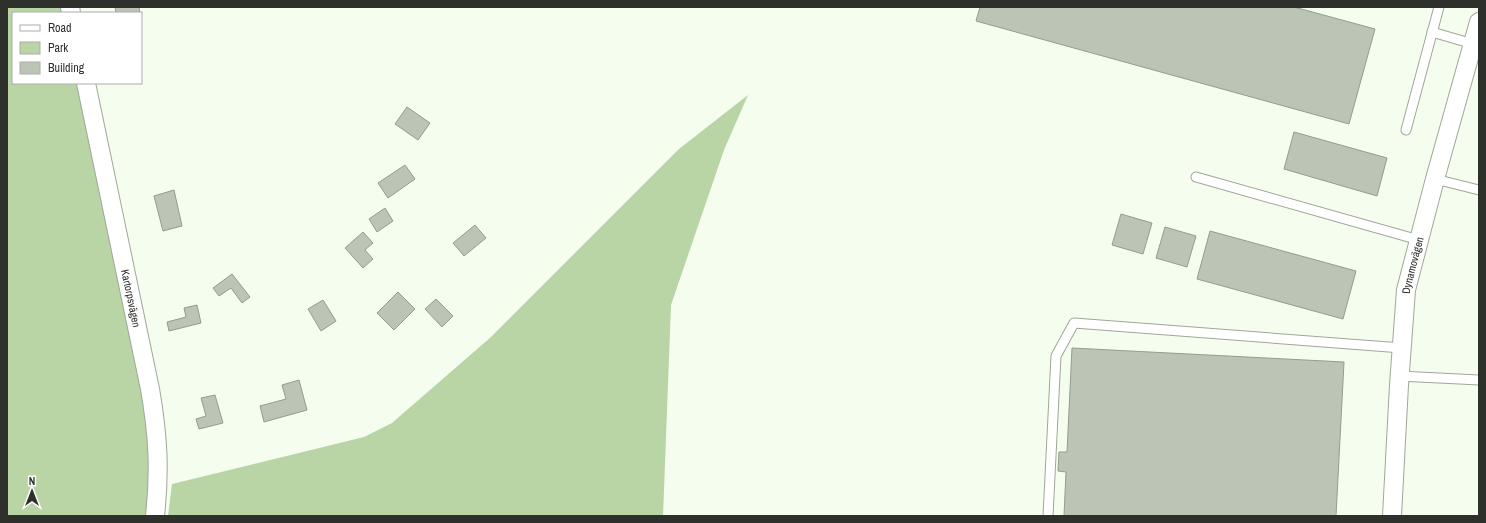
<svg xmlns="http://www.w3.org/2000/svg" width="1486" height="523" viewBox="0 0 1486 523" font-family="'Archivo Narrow',sans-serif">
<rect width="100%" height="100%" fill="#f4fdee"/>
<!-- green -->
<g fill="#b9d4a5">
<polygon points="7,7 67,7 68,13 13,13 13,83 83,83 164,475 156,516 7,516"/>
<polygon points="748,95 724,150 671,305 663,516 168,516 172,484 364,437 392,423 491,337 679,149"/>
</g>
<!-- building -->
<g fill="#bcc4b6" stroke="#959c8f">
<polygon points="115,7 139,7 140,13 116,13"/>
<polygon points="980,7 1294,7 1375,29 1349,124 976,21"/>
<polygon points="407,107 430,123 418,140 395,124"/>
<polygon points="1294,132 1387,158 1377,196 1284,169"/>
<polygon points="405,165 415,179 388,198 378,183"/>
<polygon points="174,190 182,226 163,231 154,196"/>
<polygon points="385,208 393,221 377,232 369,219"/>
<polygon points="1121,214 1152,223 1143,254 1112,245"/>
<polygon points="475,225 486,238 464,256 453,243"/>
<polygon points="1165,227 1196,236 1187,267 1156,258"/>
<polygon points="1210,231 1356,271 1343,319 1197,279"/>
<polygon points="363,232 373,243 365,250 373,259 363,268 345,248"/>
<polygon points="232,274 250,297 242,303 231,288 219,296 213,288"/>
<polygon points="398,292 415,309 394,330 377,313"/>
<polygon points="436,299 453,316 442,327 425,309"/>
<polygon points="323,300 336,321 321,331 308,309"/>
<polygon points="197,305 201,323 169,331 167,322 186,317 184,308"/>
<polygon points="1072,348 1344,362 1336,516 1064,516 1066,472 1058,471 1059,452 1067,452"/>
<polygon points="299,380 307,410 264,422 260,406 286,399 282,385"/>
<polygon points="215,395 223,423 199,429 196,419 206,416 201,398"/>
</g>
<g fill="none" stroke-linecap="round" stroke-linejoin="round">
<defs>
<g id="lane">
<polyline points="1432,32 1473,44"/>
<polyline points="1406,130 1439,7"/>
<polyline points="1196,177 1419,240"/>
<polyline points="1435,179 1479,190"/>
<polyline points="1399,376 1479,380"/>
<polyline points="1048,516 1056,356 1074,323 1402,348"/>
</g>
<g id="street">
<polyline points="70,7 71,13"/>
<path id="s1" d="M86,83L150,389C158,435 160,470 155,516"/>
<path id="s2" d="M1392,516L1399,385L1406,290L1435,179L1479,22"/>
</g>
</defs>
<!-- lane casing -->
<use href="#lane" stroke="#9fa799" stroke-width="11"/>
<!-- street casing -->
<use href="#street" stroke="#9fa799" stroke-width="20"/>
<!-- lane -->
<use href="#lane" stroke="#fff" stroke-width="9"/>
<!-- street -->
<use href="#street" stroke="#fff" stroke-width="18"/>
</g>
<g text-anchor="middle" stroke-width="3" stroke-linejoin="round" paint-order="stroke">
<!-- street labels -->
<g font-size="11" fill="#2d302b" stroke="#fff">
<text dy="4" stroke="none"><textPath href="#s2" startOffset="252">Dynamovägen</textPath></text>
<text dy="4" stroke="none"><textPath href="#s1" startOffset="220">Kartorpsvägen</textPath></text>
</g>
</g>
<!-- border -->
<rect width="1486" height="523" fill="none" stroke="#2d302b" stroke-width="16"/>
<!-- legend -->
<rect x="12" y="12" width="130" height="72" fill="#ffffff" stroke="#abacaa"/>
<rect x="20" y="25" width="20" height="6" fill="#ffffff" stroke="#abacaa"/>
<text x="48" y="32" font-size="12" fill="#2d302b">Road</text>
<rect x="20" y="42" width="20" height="12" fill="#b9d4a5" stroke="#abacaa"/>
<text x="48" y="52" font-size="12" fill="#2d302b">Park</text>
<rect x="20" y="62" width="20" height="12" fill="#bcc4b6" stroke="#abacaa"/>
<text x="48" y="72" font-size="12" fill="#2d302b">Building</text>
<!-- north arrow -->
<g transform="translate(32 491)" stroke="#ffffff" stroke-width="3" paint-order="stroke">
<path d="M0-3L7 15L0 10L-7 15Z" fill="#2d302b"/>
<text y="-6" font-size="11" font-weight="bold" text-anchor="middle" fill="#2d302b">N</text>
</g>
</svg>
